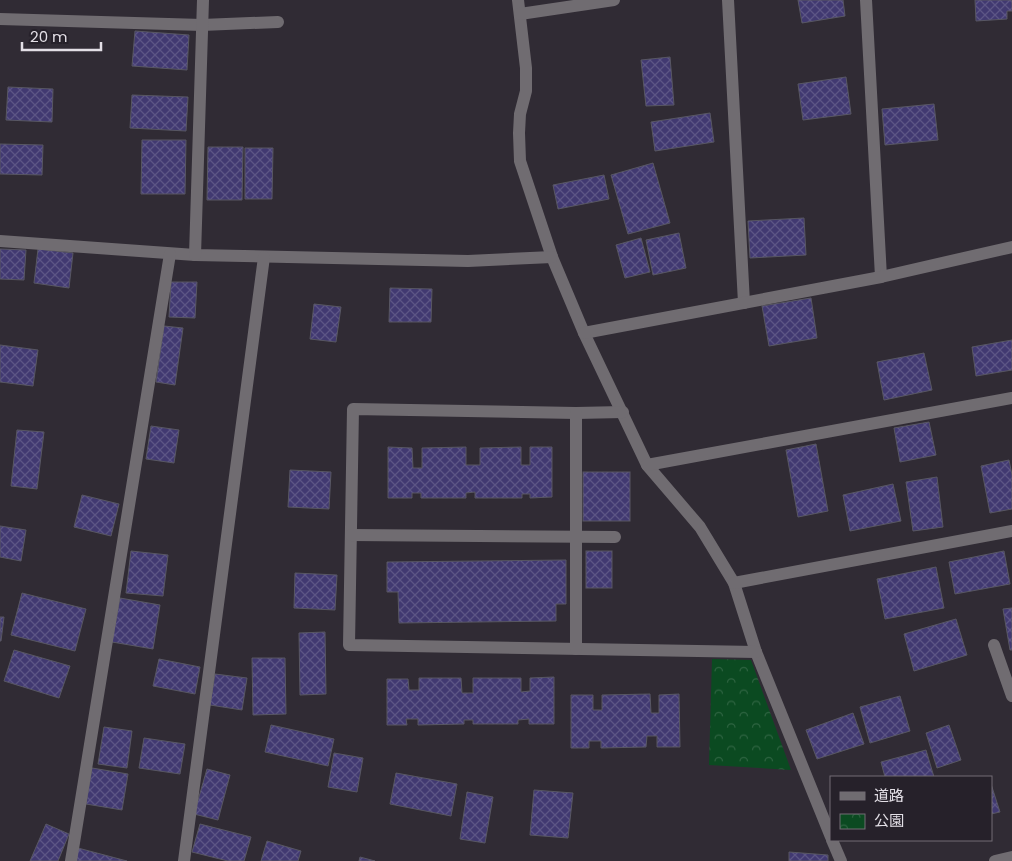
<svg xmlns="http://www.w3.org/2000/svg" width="1012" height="861" viewBox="0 0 1012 861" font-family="Poppins,'Noto Sans JP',sans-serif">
<defs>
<pattern id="park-crowns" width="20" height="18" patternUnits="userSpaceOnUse" patternTransform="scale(1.25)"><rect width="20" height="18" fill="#0b4a21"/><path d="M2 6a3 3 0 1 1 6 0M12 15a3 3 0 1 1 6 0" fill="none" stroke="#2e6441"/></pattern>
<pattern id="building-cross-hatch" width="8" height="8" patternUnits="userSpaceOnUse" patternTransform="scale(1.25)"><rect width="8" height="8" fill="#413971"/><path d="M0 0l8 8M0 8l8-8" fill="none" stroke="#5c5585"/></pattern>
</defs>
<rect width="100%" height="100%" fill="#302b34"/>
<!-- park -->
<polygon fill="url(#park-crowns)" points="712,659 751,660 791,770 709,765"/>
<!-- building -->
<g fill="url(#building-cross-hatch)" stroke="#585763">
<polygon points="798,0 843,0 845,16 802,23"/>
<polygon points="975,0 1012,0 1012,11 1007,11 1007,19 976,21"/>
<polygon points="135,31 189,35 187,70 132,66"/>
<polygon points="670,57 674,105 646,106 641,60"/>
<polygon points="846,77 851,114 803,120 798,84"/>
<polygon points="8,87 53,89 52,122 6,120"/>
<polygon points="132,95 188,97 186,131 130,128"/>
<polygon points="934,104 938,140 885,145 882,109"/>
<polygon points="710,113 714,142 655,151 651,122"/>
<polygon points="142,140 186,140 185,194 141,194"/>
<polygon points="0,144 43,145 42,175 0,174"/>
<polygon points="208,147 243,147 242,200 207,200"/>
<polygon points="245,148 273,148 272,199 245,199"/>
<polygon points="653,163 670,223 628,234 611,175"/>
<polygon points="604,175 609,199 558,209 553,185"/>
<polygon points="804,218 806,255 750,258 748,221"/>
<polygon points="679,233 686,268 653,275 646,240"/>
<polygon points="641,238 650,272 625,278 616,245"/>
<polygon points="0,249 26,250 24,280 0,279"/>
<polygon points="38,249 73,253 69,288 34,283"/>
<polygon points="171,282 197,282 195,318 169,317"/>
<polygon points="390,288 432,289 431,322 389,322"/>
<polygon points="811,298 817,338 769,346 762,306"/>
<polygon points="314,304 341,307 336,342 310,339"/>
<polygon points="164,326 183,328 175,385 156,382"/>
<polygon points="1012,340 1012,370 976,376 972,347"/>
<polygon points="0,345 38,350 33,386 0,382"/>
<polygon points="924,353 932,390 884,400 877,362"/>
<polygon points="929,422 936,455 900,462 894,428"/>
<polygon points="151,426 179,430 174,463 146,459"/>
<polygon points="17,430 44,432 37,489 11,486"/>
<polygon points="816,444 828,511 798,517 786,450"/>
<polygon points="388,447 412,448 413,468 422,468 422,448 466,447 466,465 480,465 480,448 521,447 521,465 530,465 530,447 552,447 552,497 530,498 530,494 522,494 522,498 475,498 475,492 466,493 466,498 421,498 421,493 412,493 412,498 388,498"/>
<polygon points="1009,460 1012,475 1012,509 990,513 981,466"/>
<polygon points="290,470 331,472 329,509 288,507"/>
<rect x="583" y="472" width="47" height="49"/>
<polygon points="937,477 943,527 913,531 906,482"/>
<polygon points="893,484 901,521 850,531 843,495"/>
<polygon points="82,495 119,504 111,536 74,527"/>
<polygon points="0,526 26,530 21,561 0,557"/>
<polygon points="131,551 168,555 163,596 126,593"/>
<rect x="586" y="551" width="26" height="37"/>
<polygon points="1004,551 1010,584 955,594 949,562"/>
<polygon points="566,560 566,604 556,604 556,621 399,623 398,592 387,592 387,562"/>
<polygon points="936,567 944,608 885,619 877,579"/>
<polygon points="295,573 337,575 335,610 294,608"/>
<polygon points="22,593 86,609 75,651 11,635"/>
<polygon points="120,598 160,605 153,649 112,642"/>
<polygon points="1012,608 1012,650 1010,650 1003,609"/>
<polygon points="0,617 4,617 1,641 0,641"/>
<polygon points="956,619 967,655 914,671 904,634"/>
<polygon points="325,632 326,694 300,695 299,633"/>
<polygon points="14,650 70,666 59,698 4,681"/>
<polygon points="252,658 285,658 286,714 253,715"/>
<polygon points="159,659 200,667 195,694 153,686"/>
<polygon points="215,674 247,678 242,710 210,705"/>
<polygon points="554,677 554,724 529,724 529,719 518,720 518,724 473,724 473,720 464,720 464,724 418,725 418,719 406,719 407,725 387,725 387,679 408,679 409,690 419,690 419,678 461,678 462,693 473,693 473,678 521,678 521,692 530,691 530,678"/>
<polygon points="650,694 651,713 659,713 659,695 679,694 680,747 657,747 657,736 647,736 646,747 601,748 601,741 589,741 589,748 571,748 571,695 593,695 593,710 602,710 602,695"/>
<polygon points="900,696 910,731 870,743 860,707"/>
<polygon points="853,713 864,744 817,759 806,730"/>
<polygon points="271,725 334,739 328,766 265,752"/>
<polygon points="949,725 961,760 937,768 926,733"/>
<polygon points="104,727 132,731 127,768 98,764"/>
<polygon points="144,738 185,744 180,774 139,768"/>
<polygon points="926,750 934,777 885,777 881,762"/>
<polygon points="334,753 363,758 357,792 328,787"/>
<polygon points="92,768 128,774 122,810 86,804"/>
<polygon points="207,769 230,775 218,820 194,814"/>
<polygon points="396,773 457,784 451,816 390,804"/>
<polygon points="991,784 1000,812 991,814"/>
<polygon points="534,790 573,793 568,838 530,835"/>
<polygon points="467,792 493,797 485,843 460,839"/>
<polygon points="46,824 69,834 58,861 30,861"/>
<polygon points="200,824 251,837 244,861 228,861 192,852"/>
<polygon points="267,841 301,851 298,861 261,861"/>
<polygon points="78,848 127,861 74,861"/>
<polygon points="789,852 828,855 828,861 789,861"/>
<polygon points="360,857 375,861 359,861"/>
</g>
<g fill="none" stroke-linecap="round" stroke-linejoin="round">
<!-- minor -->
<g stroke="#706c71" stroke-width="12">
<polyline points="518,0 526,68 526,91 520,114 519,133 520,161 552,257 584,333 647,465 700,527 734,583 756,652 831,837"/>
<polyline points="728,0 744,303"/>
<polyline points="866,0 881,277"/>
<polyline points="520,14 614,0"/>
<polyline points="0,19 202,25 278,22"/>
<polyline points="0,241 195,255 468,261 552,257"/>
<polyline points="195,255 203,0"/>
<polyline points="584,333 881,277 1012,247"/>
<polyline points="623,412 576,413 353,409 349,645 756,652"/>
<polyline points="647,465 1012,398"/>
<polyline points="351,535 615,537"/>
<polyline points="734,583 1012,531"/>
<polyline points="994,645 1012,696"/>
<polyline points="576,649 576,413"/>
<polyline points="832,840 841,861"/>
<polyline points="71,861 170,254"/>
<polyline points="184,861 264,257"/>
<polyline points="995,861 1012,857"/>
</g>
</g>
<!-- legend -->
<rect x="830" y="776" width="162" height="65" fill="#26212a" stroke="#726d75"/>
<rect x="840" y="792" width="25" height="8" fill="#706c71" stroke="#726d75"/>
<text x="874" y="801" font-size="15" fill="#e3dfe6">道路</text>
<rect x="840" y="814" width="25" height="15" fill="url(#park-crowns)" stroke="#726d75"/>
<text x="874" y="826" font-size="15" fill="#e3dfe6">公園</text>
<!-- scale -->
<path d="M22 42v8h79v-8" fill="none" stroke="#e3dfe6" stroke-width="2.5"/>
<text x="30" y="42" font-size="15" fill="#e3dfe6" stroke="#26212a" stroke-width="4" paint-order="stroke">20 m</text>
</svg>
